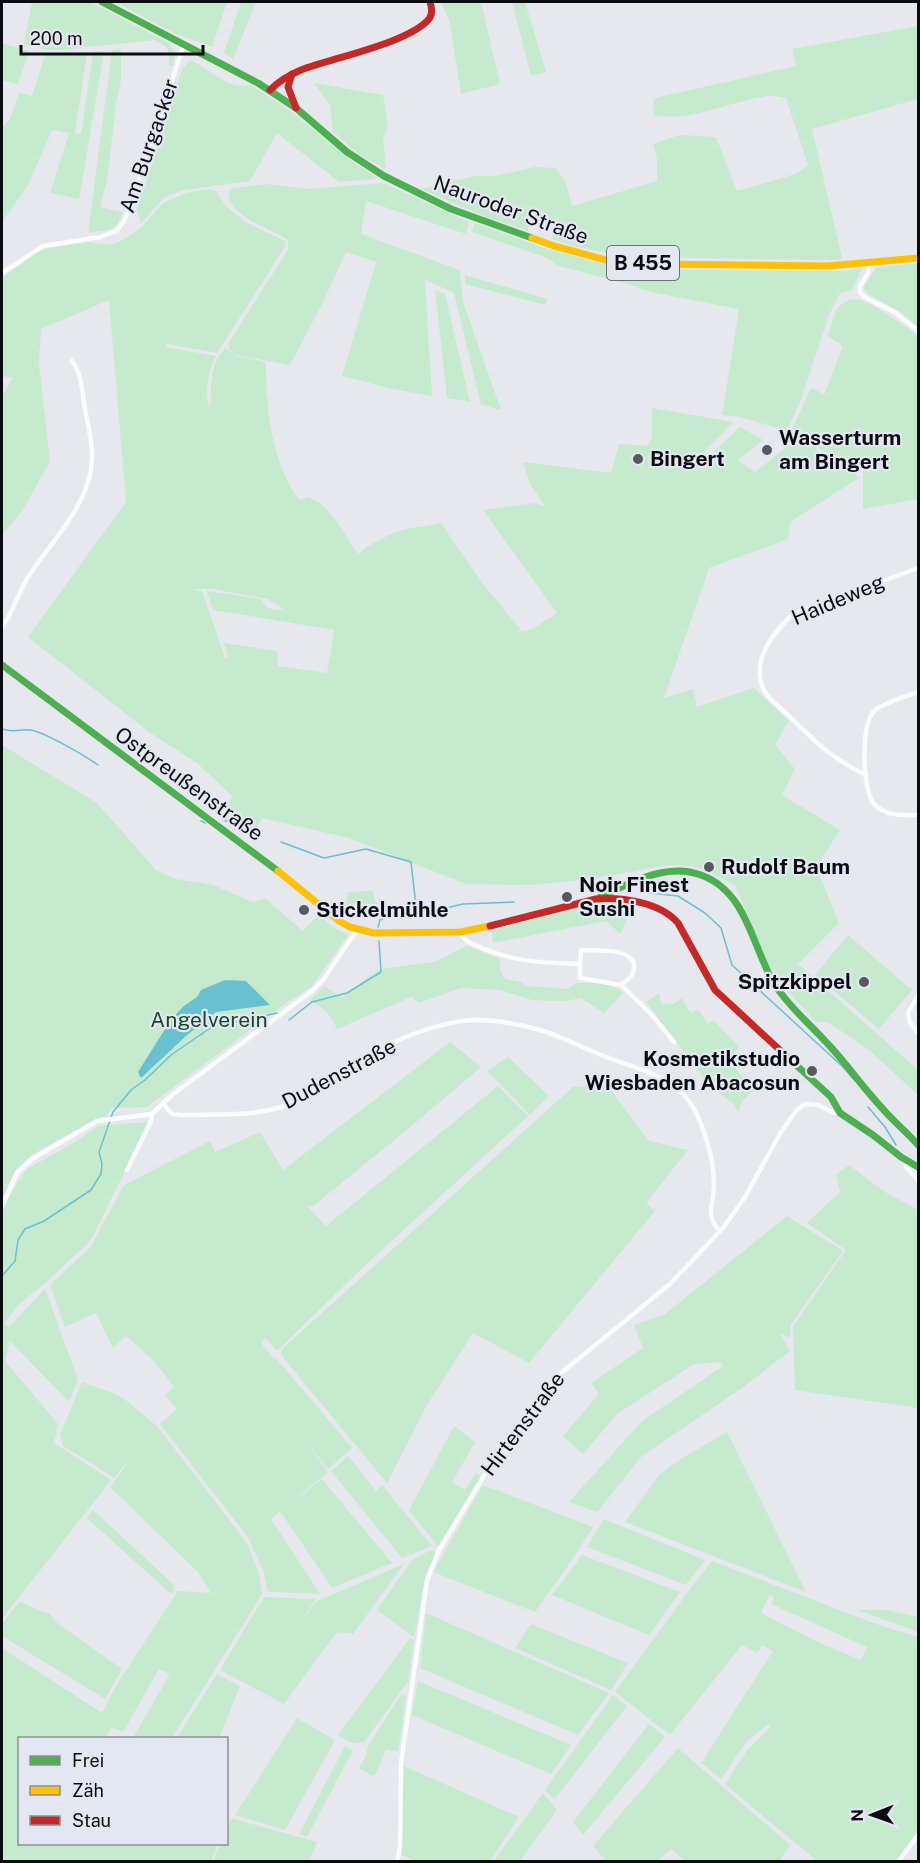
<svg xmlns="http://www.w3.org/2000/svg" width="920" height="1863" viewBox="0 0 920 1863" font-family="'Public Sans',sans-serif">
<rect width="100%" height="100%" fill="#e6e8ee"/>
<!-- green -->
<g fill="#c6eace" fill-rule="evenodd">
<path d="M32,2H91L168,43C176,51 175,56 172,66L169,65V55L167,47L154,40L60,50H46L24,44Z"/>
<polygon points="117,2 227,2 212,47 176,34 117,3"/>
<polygon points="241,2 256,2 233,59 224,53"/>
<polygon points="444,2 481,2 500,84 461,94 449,19 442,5"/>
<polygon points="512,2 525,2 546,72 531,76"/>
<path d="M918,26V99L812,129L842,258L838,260L634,257C606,253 579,249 552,239L555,227L550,224L530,219L528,231L486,217L421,189L475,176H494L535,167L556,168L566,183L572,206L657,181V159L653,144L679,135L716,137L737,191L796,174L808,165L786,98C780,97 773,95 767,96C733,100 689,123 654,115L653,105L655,98L796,66L792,49Z"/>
<polygon points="2,43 29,51 18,84 2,80"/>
<polygon points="121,49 121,80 116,104 107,180 100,207 123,212 117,225 108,230 88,233 112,50"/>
<polygon points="104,51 79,199 50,193 69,133 52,130 27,187 2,222 2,128 10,119 19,93 32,96 45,55 66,55 87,53 75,133 81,134 93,52"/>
<path d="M190,60C209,68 228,91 251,85L289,110L353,162L376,177L374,179L339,182L277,133L250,181L184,190L165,197L141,223L137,210L182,70Z"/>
<polygon points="314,83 383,95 388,127 383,139 386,169 358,154 333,131 330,105"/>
<path d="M383,183L469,222L466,234L366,201L361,234L460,270L463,302L501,410L481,405L454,293L425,280L432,396L393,389L342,376L376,262L346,252L322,304L290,365L235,355L229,349V342L288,250V240C269,227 235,220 228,196L231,189L265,184L309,189Z"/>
<path d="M210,189L216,191L226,206L245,222L281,239L285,242V247L217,353L167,344L166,347L216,356C208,371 204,393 210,410C212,385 208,368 225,348L236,356L266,362C266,408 271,461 299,500L308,497C332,506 343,533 358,554C368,545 393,532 406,529C418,527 429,526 441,523L480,580L521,630L512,633L533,629L557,613L483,510L535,503L545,506L530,484L523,462L611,473L619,444L647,446L652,437V408L733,422L703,453L708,457L740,427L763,440L738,460L755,472L791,444L792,430L811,387L824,395L843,346L828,336C831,327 833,316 837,309C841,304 847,300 853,299C870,299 904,326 918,336V499L863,509V469L846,467L831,454L817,447L816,451C830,459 839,469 855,473L859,478L790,522L788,539L709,568L664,698L693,689L697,707L754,688L789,721L775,745L795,769L782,795L840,830L816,867L839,923L798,964L918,1070V1095L869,1050L828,1022H816L786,989L768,963L735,885L697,867L681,865H668L590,879L532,885L466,884L349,838L262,818L254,833L234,822H221L232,796L198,764L149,732L28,637L126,502L109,300L41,329L39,363L50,461L23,510L2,535V396L13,378L2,376V278L36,253L45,249L89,242L109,245L119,242L141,228L162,204L185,193ZM193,589H213L267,599L286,611L267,608L261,599L207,591L213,610L334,630L327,673L278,666L277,651L224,643L228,658H225L202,591Z"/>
<polygon points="475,223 544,248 607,265 642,269 841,271 862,269 851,291 840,293 829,315 801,399 789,426 785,430 740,417 722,415 739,309 650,292 629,284 558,266 547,258 472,232"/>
<polygon points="918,263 918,327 901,312 868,294 864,290 864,286 876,268"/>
<polygon points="465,275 547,299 545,305 465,284"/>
<polygon points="435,290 445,294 470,402 447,398"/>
<polygon points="2,745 97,803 156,870 176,879 213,885 253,902 265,898 303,931 319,914 330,925 348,935 311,987 289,1001 147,1107 112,1108 106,1116 92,1121 30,1156 15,1171 2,1198"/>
<polygon points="373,891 375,902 379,904 372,918 356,912 345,905 348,892"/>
<polygon points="605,901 618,902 633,907 620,934 606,921 493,943 492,931 588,904"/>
<polygon points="848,935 912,990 879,1029 815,975"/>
<path d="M467,946L500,959V970L505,979L521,982L526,986L568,989L575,983C591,983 610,981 623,993L604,1013L581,998L565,1001L532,1000L500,990L461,988L419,1003L411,997L337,1029C330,1014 325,1008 310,1001L324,986L342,997L379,969L434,962Z"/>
<polygon points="659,993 661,1004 674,1004 681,998 691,1013 698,1009 708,1024 713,1020 739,1046 728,1061 754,1089 742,1102 738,1112 734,1104 710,1086 646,1002"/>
<polygon points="450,1042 481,1067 402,1134 313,1206 307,1206 326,1226 498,1086 528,1116 360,1270 277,1351 265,1337 261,1343 275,1360 276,1358 352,1448 328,1469 304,1439 328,1472 281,1511 322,1479 392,1563 332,1588 280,1511 271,1519 320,1594 268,1592 263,1570 248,1537 160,1424 177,1409 165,1395 174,1387 154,1361 126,1336 113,1348 96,1313 65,1327 51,1288 52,1283 90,1248 124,1185 210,1141 215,1152 260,1132 283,1170"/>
<polygon points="508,1057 549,1096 530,1115 487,1071"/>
<polygon points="603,1080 649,1141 688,1150 646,1203 655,1211 529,1363 473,1333 427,1405 387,1483 281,1355 282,1349 573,1087 594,1086"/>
<polygon points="149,1122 94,1234 88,1243 44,1284 18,1305 4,1323 9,1327 45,1289 78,1379 69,1402 10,1341 5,1361 58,1424 54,1443 111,1480 2,1619 2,1213 12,1192 27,1169 73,1143 99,1126 108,1125 99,1152 110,1125"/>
<polygon points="849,1165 885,1192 918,1210 918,1408 795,1390 793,1327 846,1250 807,1223 840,1192 836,1175"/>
<polygon points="787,1216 843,1251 791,1324 790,1338 780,1334 790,1351 742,1388 642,1456 597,1512 569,1502 642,1421 723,1366 720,1362 694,1364 617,1414 583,1454 563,1436 599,1394 591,1383 643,1348 634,1325 665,1314"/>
<polygon points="82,1382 118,1395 128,1402 157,1426 247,1543 259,1574 262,1595 259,1595 261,1596 172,1738 133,1738 170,1674 159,1669 123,1732 112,1727 105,1738 20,1738 20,1844 218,1844 211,1861 2,1861 2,1648 102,1713 119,1681 178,1591 211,1593 198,1572 110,1487 130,1460 121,1469 115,1478 63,1446 60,1435"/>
<polygon points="454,1426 475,1442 452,1482 465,1490 476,1473 482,1477 440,1546 437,1545 409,1510"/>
<polygon points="727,1432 806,1592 625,1522 660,1474 681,1459"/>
<polygon points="348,1456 376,1491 382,1485 432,1546 402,1558 331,1471"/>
<polygon points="483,1485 593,1527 572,1560 535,1612 433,1572"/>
<polygon points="93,1510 173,1584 175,1590 171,1594 87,1518"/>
<polygon points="604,1519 705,1560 686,1585 587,1547"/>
<polygon points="429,1551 434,1551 436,1554 426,1573 414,1637 377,1610 412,1560"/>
<polygon points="582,1555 680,1592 649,1635 552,1595"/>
<path d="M712,1561L879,1625L918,1637V1832L896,1861H817L725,1784L748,1749L771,1727L768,1724L746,1742L721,1779L701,1763L773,1651L762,1645L757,1653L742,1645L670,1735L615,1692L690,1589ZM770,1594L774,1597L771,1604L867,1647L861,1660L822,1644L761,1613Z"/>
<polygon points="404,1564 353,1634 337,1632 284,1704 220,1670 264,1597 316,1599 302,1621 317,1601"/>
<polygon points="20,1601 39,1611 49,1613 57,1623 122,1669 105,1699 2,1636 2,1624"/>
<polygon points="858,1610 887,1610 918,1617 918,1632"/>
<polygon points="426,1613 609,1693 578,1735 420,1668"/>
<polygon points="531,1624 628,1663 611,1690 515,1648"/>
<polygon points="410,1638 414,1640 408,1682 406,1684 364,1742 352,1743 338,1735"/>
<polygon points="217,1674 240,1686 219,1738 177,1738"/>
<polygon points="418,1681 571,1745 551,1774 412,1715"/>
<polygon points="401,1695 406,1696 398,1751 386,1750 374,1777 359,1768 366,1756 368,1746"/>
<polygon points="613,1695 627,1706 554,1800 545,1790"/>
<polygon points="297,1718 335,1740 285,1830 235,1815"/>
<polygon points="649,1724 665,1737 583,1835 573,1822"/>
<polygon points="345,1746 353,1750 307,1837 299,1834"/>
<polygon points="678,1748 790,1845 779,1861 685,1861 671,1849 657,1861 606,1861 593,1846"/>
<polygon points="404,1766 519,1817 490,1861 415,1861 400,1854"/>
<polygon points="543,1793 557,1810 520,1861 494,1861"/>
<polygon points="231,1818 241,1821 317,1842 309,1861 213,1861 221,1844 226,1844 227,1829"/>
</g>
<!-- water -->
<polygon fill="#67c1d1" points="225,980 246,981 270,1005 216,1012 186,1036 141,1078 138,1072 172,1018 184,1006 197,997 201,990"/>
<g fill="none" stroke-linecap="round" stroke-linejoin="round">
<!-- stream -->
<g stroke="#67c1d1" stroke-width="1.5">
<path d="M2,729C14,733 19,729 30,730C43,731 87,757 98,765"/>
<polyline points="201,821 205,823"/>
<path d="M225,821C238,819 249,828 259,834"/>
<polyline points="281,842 324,858 366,849 411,862 417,915"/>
<polyline points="639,892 678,896 705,913 721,928 732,965 843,1067 855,1081"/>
<polyline points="378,927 380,920 390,915 417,915 463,904 514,902"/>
<polyline points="289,1020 312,1002 347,993 381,972 379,941"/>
<polyline points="868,1107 885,1127 896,1145"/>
<polyline points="2,1276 15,1261 18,1240 25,1229 44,1221 91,1190 101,1174 102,1164 99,1152 113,1112 131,1090 145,1080 171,1055 219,1022 237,1022 277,1013"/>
</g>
<!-- street -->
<g stroke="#fbfcfc" stroke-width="4.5">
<polyline points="870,263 868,273 860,286 860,292 864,297 896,313 918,331"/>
<polyline points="2,273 43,246 100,237 116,231 124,221 129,210 184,44"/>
<path d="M2,627C14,611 19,590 30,574C53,540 91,502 92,459C93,442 88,425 85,409C82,392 82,374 72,361"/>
<path d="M918,692C905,697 887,701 875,710C860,722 862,790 874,804C886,817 903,815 918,815"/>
<path d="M866,775C832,759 816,742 790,717C779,706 764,697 761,682C754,656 776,630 793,614L918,568"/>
<path d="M460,932C464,942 473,944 482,948C514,962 546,963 580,964L581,950C595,951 631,947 634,965C635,975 628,980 621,985"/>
<polyline points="580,964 580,978 621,985 651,1014 674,1042"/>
<polyline points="918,995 908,1013 910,1023 918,1033"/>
<path d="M163,1104L172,1114L181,1115C215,1114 252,1117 284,1106C315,1096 342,1070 370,1054C397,1039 442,1021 473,1020C496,1019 518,1024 540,1030C560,1036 579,1046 599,1054C626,1066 659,1071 681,1092C701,1110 714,1158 714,1184C715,1205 703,1213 720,1231"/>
<polyline points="906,1160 906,1167 918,1180"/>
<polyline points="127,1170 151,1121 152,1114"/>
<polyline points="2,1206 17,1173 32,1159 97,1121 152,1114 172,1095 312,991 323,980 357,930"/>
<polyline points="397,1862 400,1847 401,1763 427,1581 439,1550 485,1474 555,1378 670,1284 723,1228 745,1197 781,1132 796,1111 803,1105 809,1104 818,1105 834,1113 839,1112"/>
<polyline points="898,1862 918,1835"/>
</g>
<!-- fast -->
<g stroke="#4caf50" stroke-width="7">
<polyline points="102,2 258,83 296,108 347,152 384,176 451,209 532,238"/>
<polyline points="2,665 278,871"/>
<path d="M601,896C632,883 666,862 701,875C748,892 752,948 775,985C789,1007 810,1024 827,1043C847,1064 863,1088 883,1109C894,1122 907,1132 918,1145"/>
<polyline points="783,1053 831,1097 840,1113 873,1135 901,1157 918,1167"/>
</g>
<!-- slow -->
<g stroke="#ffc107" stroke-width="7">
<polyline points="532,238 554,246 606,260 650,264 828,266 918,258"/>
<polyline points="278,871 339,921 350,927 374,933 460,932 490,926"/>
</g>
<!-- jam -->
<g stroke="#c62828" stroke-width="7">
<polyline points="292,74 288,87 296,108"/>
<path d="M270,90C279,81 289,75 301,70C332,58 409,43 429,19C433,14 432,8 430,2"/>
<path d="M490,926L596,899C622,897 660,902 678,923L715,990L783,1053"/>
</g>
</g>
<!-- markers -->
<g fill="#58595e" stroke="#e3e7f2" stroke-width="2">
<circle cx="767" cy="450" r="6"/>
<circle cx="638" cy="459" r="6"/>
<circle cx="709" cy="867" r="6"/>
<circle cx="567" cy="897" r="6"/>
<circle cx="304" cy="910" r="6"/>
<circle cx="864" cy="982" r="6"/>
<circle cx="812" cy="1071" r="6"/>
</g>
<g text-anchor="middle" stroke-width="4.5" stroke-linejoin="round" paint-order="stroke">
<!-- shield labels -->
<rect fill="#e3e7f2" stroke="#4c4e54" stroke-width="1.5" x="607" y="246" width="72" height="34" rx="4.5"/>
<g font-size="20" font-weight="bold" fill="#0b0c10">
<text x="643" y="270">B 455</text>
</g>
<!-- street labels -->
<g font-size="21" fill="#0b0c10" stroke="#e3e7f2">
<text transform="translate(149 146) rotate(-71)" y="7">Am Burgacker</text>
<text transform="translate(511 210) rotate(20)" y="7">Nauroder Straße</text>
<text transform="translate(838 600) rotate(-23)" y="7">Haideweg</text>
<text transform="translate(189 784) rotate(36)" y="7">Ostpreußenstraße</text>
<text transform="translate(339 1074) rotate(-28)" y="7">Dudenstraße</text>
<text transform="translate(523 1424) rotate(-53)" y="7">Hirtenstraße</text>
</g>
<!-- poi labels -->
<g font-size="21" font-weight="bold" fill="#0b0c10" stroke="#e3e7f2" text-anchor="start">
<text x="779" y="445">Wasserturm<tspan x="779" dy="24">am Bingert</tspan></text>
<text x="650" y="466">Bingert</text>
<text x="721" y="874">Rudolf Baum</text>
<text x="579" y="892">Noir Finest<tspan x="579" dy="24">Sushi</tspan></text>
<text x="316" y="917">Stickelmühle</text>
<text x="852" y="989" text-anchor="end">Spitzkippel</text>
<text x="800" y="1066" text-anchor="end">Kosmetikstudio<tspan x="800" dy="24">Wiesbaden Abacosun</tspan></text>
</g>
<!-- park labels -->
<g font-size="21" fill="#164923" stroke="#e3e7f2">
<text x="209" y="1027">Angelverein</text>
</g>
</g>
<!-- border -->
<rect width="920" height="1863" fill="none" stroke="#0b0c10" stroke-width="6"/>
<!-- legend -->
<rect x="18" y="1737" width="210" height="108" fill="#e3e7f2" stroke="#8d8f98" stroke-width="1.5"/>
<rect x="30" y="1756" width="30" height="9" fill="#4caf50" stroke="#8d8f98" stroke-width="1.5"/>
<text x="72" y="1767" font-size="18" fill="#0b0c10">Frei</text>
<rect x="30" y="1786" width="30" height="9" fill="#ffc107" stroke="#8d8f98" stroke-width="1.5"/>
<text x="72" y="1797" font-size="18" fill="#0b0c10">Zäh</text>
<rect x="30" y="1816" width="30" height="9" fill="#c62828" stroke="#8d8f98" stroke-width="1.5"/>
<text x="72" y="1827" font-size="18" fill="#0b0c10">Stau</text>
<!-- north arrow -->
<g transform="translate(872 1815) rotate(269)" stroke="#e3e7f2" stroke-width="4.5" paint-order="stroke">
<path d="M0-4.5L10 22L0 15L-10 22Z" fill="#0b0c10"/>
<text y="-9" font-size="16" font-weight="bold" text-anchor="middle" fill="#0b0c10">N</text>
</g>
<!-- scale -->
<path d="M21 45v9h182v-9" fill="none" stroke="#0b0c10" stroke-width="3"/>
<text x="30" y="45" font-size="18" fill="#0b0c10" stroke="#e3e7f2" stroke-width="4.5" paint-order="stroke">200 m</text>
</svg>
